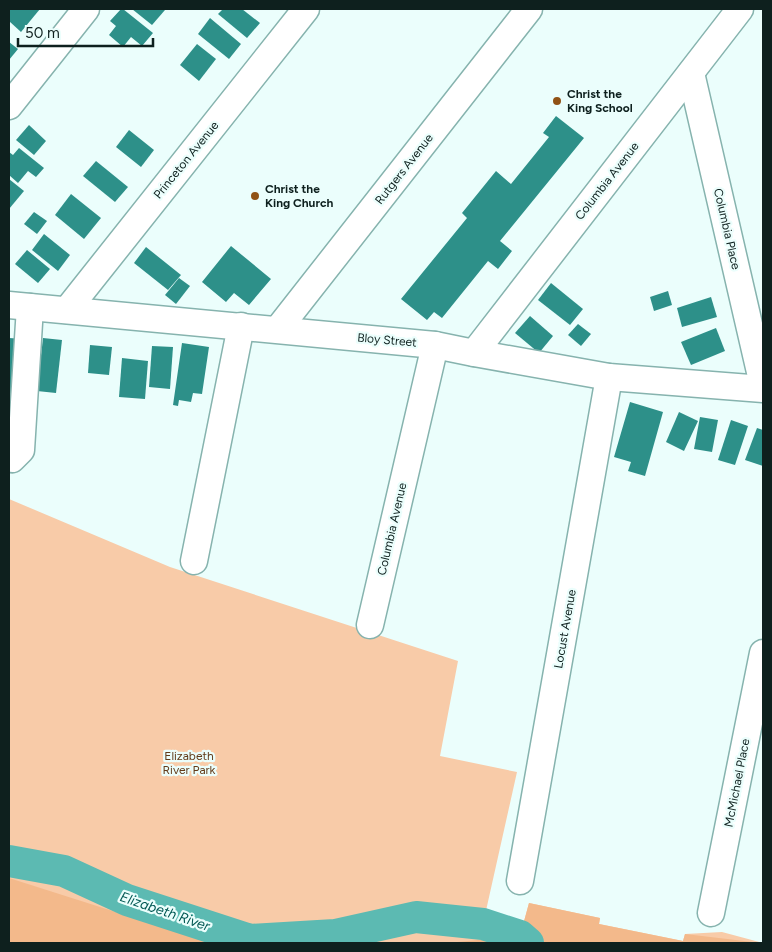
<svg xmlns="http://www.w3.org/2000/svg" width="772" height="952" viewBox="0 0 772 952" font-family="Figtree,sans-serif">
<rect width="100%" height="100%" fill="#ebfefc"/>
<!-- green -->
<polygon fill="#f8cba8" points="9,499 170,567 458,661 440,756 517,772 483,924 520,936 529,903 600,918 599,924 683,941 685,934 722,932 763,943 9,943"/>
<!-- forest -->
<g fill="#f3b98b">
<polygon points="9,878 213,943 9,943"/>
<polygon points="529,903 600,918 599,924 683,941 685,934 761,943 447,943 520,936"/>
</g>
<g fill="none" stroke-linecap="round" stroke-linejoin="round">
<!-- river -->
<polyline stroke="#5cbab2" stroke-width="32" points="9,861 64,871 127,900 250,940 335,935 416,917 483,924 520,936 528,943"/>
</g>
<!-- building -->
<g fill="#2d9089">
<polygon points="11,9 40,9 21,32 9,21 9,11"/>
<polygon points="121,9 123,9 153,33 142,46 131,37 123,47 109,35 116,26 110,21"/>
<polygon points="132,9 164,9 165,10 152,25"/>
<polygon points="223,9 242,9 260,23 247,38 218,14"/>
<polygon points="210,18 241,44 229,59 198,34"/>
<polygon points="9,42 18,49 9,60"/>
<polygon points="197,44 216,59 199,81 180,65"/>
<polygon points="556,116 584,138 500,241 512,251 498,269 488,261 442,318 434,312 427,320 401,299 467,218 462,213 496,171 511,184 549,137 543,133"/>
<polygon points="29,125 46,141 34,155 16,140"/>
<polygon points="129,130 154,150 141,167 116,147"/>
<polygon points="19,148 44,168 36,177 28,171 18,183 9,175 9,152 13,155"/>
<polygon points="96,161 128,187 115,202 83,176"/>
<polygon points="9,179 24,191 9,209"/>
<polygon points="71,194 101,218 84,239 55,215"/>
<polygon points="34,212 47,221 37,234 24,224"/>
<polygon points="44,234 70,255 58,271 32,250"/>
<polygon points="231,246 271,279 249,305 234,293 226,302 202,282"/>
<polygon points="146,247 181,275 168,290 134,263"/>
<polygon points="27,250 50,269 38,283 15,264"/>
<polygon points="179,278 190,286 176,304 165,295"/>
<polygon points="551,283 583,309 570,325 538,300"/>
<polygon points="668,291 672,305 654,311 650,297"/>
<polygon points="711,297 717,317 682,327 677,308"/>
<polygon points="530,316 553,336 539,353 515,333"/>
<polygon points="578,324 591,334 581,346 568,335"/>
<polygon points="716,328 725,351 691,365 681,342"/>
<polygon points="9,338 24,339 9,447"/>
<polygon points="43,338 62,340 56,393 37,391"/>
<polygon points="182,343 209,347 202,394 193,393 191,402 179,400 178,406 173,405"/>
<polygon points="90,345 112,347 109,375 88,373"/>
<polygon points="152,346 173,347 170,389 149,387"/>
<polygon points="122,358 148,361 145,399 119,397"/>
<polygon points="630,402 663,412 645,476 628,471 631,462 614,457"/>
<polygon points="679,412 698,421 684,451 666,442"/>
<polygon points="700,417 718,420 712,452 694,449"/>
<polygon points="731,420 748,426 735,465 718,460"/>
<polygon points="757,428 763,430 763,466 745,460"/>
</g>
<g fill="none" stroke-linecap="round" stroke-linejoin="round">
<defs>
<g id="minor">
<polyline points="691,73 763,385"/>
<polyline points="9,106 86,9"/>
<polyline points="9,305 435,345 474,353 609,377 763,389"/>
<polyline points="67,310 306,9"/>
<polyline points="278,329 529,9"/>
<polyline points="474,353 740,9"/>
<polyline points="9,458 12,459 21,450 30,307"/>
<polyline points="194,561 241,326"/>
<polyline points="370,625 435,345"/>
<polyline points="520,881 609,377"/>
<polyline points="711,913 763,653"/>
</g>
</defs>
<!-- minor casing -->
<use href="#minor" stroke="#86b3ae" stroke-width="29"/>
<!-- minor -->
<use href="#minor" stroke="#fff" stroke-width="26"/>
</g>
<!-- markers -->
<g fill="#905215" stroke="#ebfefc" stroke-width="2">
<circle cx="557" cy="101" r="5"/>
<circle cx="255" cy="196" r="5"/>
</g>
<g text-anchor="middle" stroke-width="4.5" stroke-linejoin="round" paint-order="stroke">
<!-- poi labels -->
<g font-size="12" font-weight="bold" fill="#0e201e" stroke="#ebfefc" text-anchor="start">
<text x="567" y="98">Christ the<tspan x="567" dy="14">King School</tspan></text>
<text x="265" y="193">Christ the<tspan x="265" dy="14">King Church</tspan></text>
</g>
<!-- street labels -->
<g font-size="12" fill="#0e201e" stroke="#ebfefc">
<text transform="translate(186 160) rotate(-51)" y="4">Princeton Avenue</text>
<text transform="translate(404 169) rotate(-52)" y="4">Rutgers Avenue</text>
<text transform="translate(607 181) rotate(-52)" y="4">Columbia Avenue</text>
<text transform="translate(727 229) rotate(77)" y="4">Columbia Place</text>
<text transform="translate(387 340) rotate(5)" y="4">Bloy Street</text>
<text transform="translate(392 529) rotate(-77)" y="4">Columbia Avenue</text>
<text transform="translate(565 629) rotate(-80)" y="4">Locust Avenue</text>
<text transform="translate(737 783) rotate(-79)" y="4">McMichael Place</text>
</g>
<!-- park labels -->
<g font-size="12" fill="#623b19" stroke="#ebfefc">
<text x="189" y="760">Elizabeth<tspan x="189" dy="14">River Park</tspan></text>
</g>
<!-- water labels -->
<g font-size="14" font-style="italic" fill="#005853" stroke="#ebfefc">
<text transform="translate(165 911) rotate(19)" y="5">Elizabeth River</text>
</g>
</g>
<!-- border -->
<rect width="772" height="952" fill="none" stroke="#0e201e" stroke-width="20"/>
<!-- scale -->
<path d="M18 38v8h135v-8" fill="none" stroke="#0e201e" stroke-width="2.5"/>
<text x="25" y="38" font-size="15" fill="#0e201e" stroke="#ebfefc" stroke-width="4" paint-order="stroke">50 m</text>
</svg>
